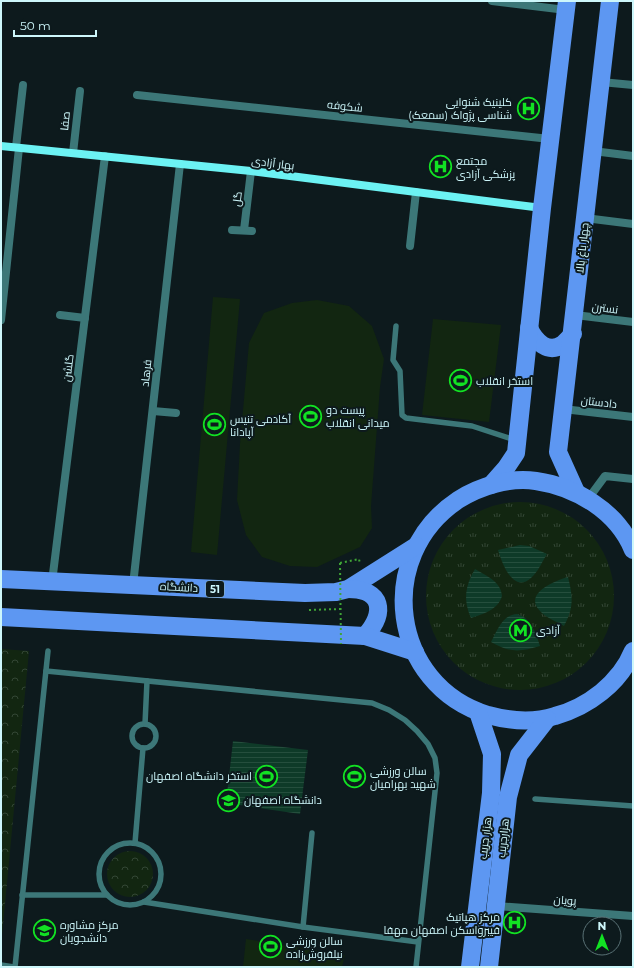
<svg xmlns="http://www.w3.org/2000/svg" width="634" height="968" viewBox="0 0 634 968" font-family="Montserrat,Cairo,sans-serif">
<defs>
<pattern id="grass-tufts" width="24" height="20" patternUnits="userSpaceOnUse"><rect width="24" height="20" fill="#122611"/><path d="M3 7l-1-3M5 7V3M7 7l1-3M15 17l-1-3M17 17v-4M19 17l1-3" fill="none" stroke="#334635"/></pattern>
<pattern id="park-crowns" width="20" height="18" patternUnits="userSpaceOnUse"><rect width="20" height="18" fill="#122611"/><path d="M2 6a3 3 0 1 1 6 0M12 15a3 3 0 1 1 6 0" fill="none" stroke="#334635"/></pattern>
<pattern id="water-rules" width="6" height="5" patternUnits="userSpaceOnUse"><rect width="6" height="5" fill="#0e3a28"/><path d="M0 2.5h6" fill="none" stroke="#254e3d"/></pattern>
</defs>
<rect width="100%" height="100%" fill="#0d1a1d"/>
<!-- grass -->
<circle fill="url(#grass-tufts)" cx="520" cy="596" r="94"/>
<!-- park -->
<g fill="url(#park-crowns)">
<polygon points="1,649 29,651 1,946"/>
<circle cx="130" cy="874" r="23"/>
</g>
<!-- pitch -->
<g fill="#122611">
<polygon points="213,297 240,299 217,555 191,552"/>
<polygon points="317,300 349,306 372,326 384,359 380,387 371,506 372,528 360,547 317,567 290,566 262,557 246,535 237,500 240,444 249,343 264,313 292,303"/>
<polygon points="433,319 501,325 489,422 422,415"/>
<polygon points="246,939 345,955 342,967 243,967"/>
</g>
<!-- water -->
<g fill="url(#water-rules)">
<path d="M520,545L529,546L547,554C542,562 538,572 531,578C513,594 502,563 498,550Z"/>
<path d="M475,569C486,576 501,581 502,596C498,610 483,614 471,618C463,600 465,586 475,569Z"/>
<path d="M568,577C573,597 574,608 564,626C556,621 546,618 540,611C523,593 555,581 568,577Z"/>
<path d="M517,614C531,618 536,633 540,646C520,652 510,653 491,642C497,631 502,615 517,614Z"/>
<polygon points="233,741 308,750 300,814 226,803"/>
</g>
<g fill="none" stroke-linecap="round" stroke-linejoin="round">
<!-- path -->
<g stroke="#3fa536" stroke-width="2" stroke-dasharray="2 3" stroke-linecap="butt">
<polyline points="340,563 359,559 360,564"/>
<polyline points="309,610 340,609"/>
</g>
<!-- lane -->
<g stroke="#3c7778" stroke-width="5.5">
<polyline points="396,326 393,360 400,371 402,415 406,418 472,426 515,440"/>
<polyline points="46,671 372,703 389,710 405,720 417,731 428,744 435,758 437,773 416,967"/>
<polyline points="145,724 147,681"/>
<circle cx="144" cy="736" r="12"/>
<polyline points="535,799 633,806"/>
<circle cx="130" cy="874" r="31"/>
<polyline points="135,843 143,748"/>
<polyline points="22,895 107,895"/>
<polyline points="144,902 303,927 418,942"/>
<polyline points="303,927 312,833"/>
<polyline points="1,965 14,967"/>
<polyline points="15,967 48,651"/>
</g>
<!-- street -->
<g stroke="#3c7778" stroke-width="8">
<polyline points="492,1 566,10"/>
<polyline points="601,82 633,85"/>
<polyline points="137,95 550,139"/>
<polyline points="16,147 23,85"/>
<polyline points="593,151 633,156"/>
<polyline points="73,153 80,91"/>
<polyline points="585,218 633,224"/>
<polyline points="232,230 252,231"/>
<polyline points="244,230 251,171"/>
<polyline points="410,246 416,192"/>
<polyline points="60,315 85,318"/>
<polyline points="575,315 633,322"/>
<polyline points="1,320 19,148"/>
<polyline points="563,409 633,417"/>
<polyline points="153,411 176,413"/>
<polyline points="588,499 605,476 633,479"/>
<polyline points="52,582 105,156"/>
<polyline points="133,585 180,164"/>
<polyline points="496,906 633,916"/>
</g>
<!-- secondary -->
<polyline stroke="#6cf2f3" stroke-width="8" points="1,146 251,171 542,208"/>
<!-- primary -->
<g stroke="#5d97f2" stroke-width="18">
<path d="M529,328C535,341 548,355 563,344C566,341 570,337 573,334"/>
<polyline points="491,485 506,468 516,453 542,208 567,1"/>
<polyline points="576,492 558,452 610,1"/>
<path d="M633,550C617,511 576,487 536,481C510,477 480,486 458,500C374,556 390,685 488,715C510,721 533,723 555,716C588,707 620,683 633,651"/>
<polyline points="1,579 305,593 336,592 348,589 416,546"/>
<path d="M348,589C383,589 386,613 365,636"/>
<polyline points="1,617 365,636 415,652"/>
<polyline points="470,967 491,793 492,754 478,712"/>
<polyline points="489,967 508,797 519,755 547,719"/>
</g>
<!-- path-bridge -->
<polyline stroke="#3fa536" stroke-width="2" stroke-dasharray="2 3" stroke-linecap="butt" points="340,563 341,644"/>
</g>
<!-- icons -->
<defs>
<symbol id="hospital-ring" viewBox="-11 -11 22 22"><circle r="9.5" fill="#0d1a1d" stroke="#12e223" stroke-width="1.5"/><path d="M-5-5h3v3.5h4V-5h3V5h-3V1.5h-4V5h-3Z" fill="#12e223"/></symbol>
<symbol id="stadium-ring" viewBox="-11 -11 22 22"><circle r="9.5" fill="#0d1a1d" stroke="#12e223" stroke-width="1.5"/><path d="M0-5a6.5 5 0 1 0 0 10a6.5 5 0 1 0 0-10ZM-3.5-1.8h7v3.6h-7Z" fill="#12e223"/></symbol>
<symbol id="metro-ring" viewBox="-11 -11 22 22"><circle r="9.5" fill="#0d1a1d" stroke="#12e223" stroke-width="1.5"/><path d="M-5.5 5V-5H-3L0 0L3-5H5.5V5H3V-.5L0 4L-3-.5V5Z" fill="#12e223"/></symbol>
<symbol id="university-ring" viewBox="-11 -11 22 22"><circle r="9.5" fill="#0d1a1d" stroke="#12e223" stroke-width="1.5"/><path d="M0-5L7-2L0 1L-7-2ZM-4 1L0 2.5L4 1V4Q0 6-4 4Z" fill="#12e223"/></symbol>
</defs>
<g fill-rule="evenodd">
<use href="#hospital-ring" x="516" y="96" width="25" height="25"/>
<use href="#hospital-ring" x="428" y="154" width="25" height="25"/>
<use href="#stadium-ring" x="448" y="368" width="25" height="25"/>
<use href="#stadium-ring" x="298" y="404" width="25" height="25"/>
<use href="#stadium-ring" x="202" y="412" width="25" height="25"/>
<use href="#metro-ring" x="508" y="618" width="25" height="25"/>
<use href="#stadium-ring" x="254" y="764" width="25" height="25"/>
<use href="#stadium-ring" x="342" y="764" width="25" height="25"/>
<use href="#university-ring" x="216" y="788" width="25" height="25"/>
<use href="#hospital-ring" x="502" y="910" width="25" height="25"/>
<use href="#university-ring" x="32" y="918" width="25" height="25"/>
<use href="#stadium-ring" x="258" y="934" width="25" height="25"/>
</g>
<g text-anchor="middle" stroke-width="4" stroke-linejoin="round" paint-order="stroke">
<!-- shield labels -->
<rect fill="#0d1a1d" stroke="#93b5b8" stroke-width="1" x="206" y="581" width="18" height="16" rx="3"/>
<g font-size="10" font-weight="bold" fill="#cdf7fb">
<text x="215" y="593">51</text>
</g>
<!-- poi labels -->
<g font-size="11" fill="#cdf7fb" stroke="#0d1a1d" text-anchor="start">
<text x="512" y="106" text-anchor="end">کلینیک شنوایی<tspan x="512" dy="13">شناسی پژواک (سمعک)</tspan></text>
<text x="456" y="165">مجتمع<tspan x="456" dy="13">پزشکی آزادی</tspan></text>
<text x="476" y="385">استخر انقلاب</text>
<text x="326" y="414">پیست دو<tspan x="326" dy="13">میدانی انقلاب</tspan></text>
<text x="230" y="423">آکادمی تنیس<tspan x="230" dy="13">آپادانا</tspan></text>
<text x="536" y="634">آزادی</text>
<text x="370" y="775">سالن ورزشی<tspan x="370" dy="13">شهید بهرامیان</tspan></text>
<text x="252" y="780" text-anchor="end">استخر دانشگاه اصفهان</text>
<text x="244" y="804">دانشگاه اصفهان</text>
<text x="500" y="921" text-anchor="end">مرکز هپاتیک<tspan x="500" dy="13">فیبرواسکن اصفهان مهفا</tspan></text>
<text x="60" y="929">مرکز مشاوره<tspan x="60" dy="13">دانشجویان</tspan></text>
<text x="286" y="945">سالن ورزشی<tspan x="286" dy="13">نیلفروش‌زاده</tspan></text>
</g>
<!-- street labels -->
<g font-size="11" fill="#cdf7fb" stroke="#0d1a1d">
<text transform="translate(345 106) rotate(6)" y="4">شکوفه</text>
<text transform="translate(65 121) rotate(-84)" y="4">صفا</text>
<text transform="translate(273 163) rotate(7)" y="4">بهار آزادی</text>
<text transform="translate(237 199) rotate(-83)" y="4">گل</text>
<text transform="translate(582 248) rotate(-84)" y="4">چهار باغ بالا</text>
<text transform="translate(605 308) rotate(7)" y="4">نسترن</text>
<text transform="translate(68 368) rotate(-83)" y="4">گلشن</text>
<text transform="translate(146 373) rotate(-84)" y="4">فرهاد</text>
<text transform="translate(599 402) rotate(7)" y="4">دادستان</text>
<text transform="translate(179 587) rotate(3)" y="4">دانشگاه</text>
<text transform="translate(485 838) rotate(-83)" y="4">هزار جریب</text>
<text transform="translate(503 838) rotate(-84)" y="4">هزارجریب</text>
<text transform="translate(565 900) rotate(4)" y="4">پویان</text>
</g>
</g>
<!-- border -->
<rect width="634" height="968" fill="none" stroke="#cdf7fb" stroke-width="4"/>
<!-- north arrow -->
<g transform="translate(602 936)"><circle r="19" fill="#0d1a1d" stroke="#5a7276"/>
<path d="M0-3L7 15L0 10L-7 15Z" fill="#12e223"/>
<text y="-6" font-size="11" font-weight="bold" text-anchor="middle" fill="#cdf7fb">N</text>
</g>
<!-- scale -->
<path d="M14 30v6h82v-6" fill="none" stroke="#cdf7fb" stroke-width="2"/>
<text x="20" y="30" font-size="12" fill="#cdf7fb" stroke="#0d1a1d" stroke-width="3" paint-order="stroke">50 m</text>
</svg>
